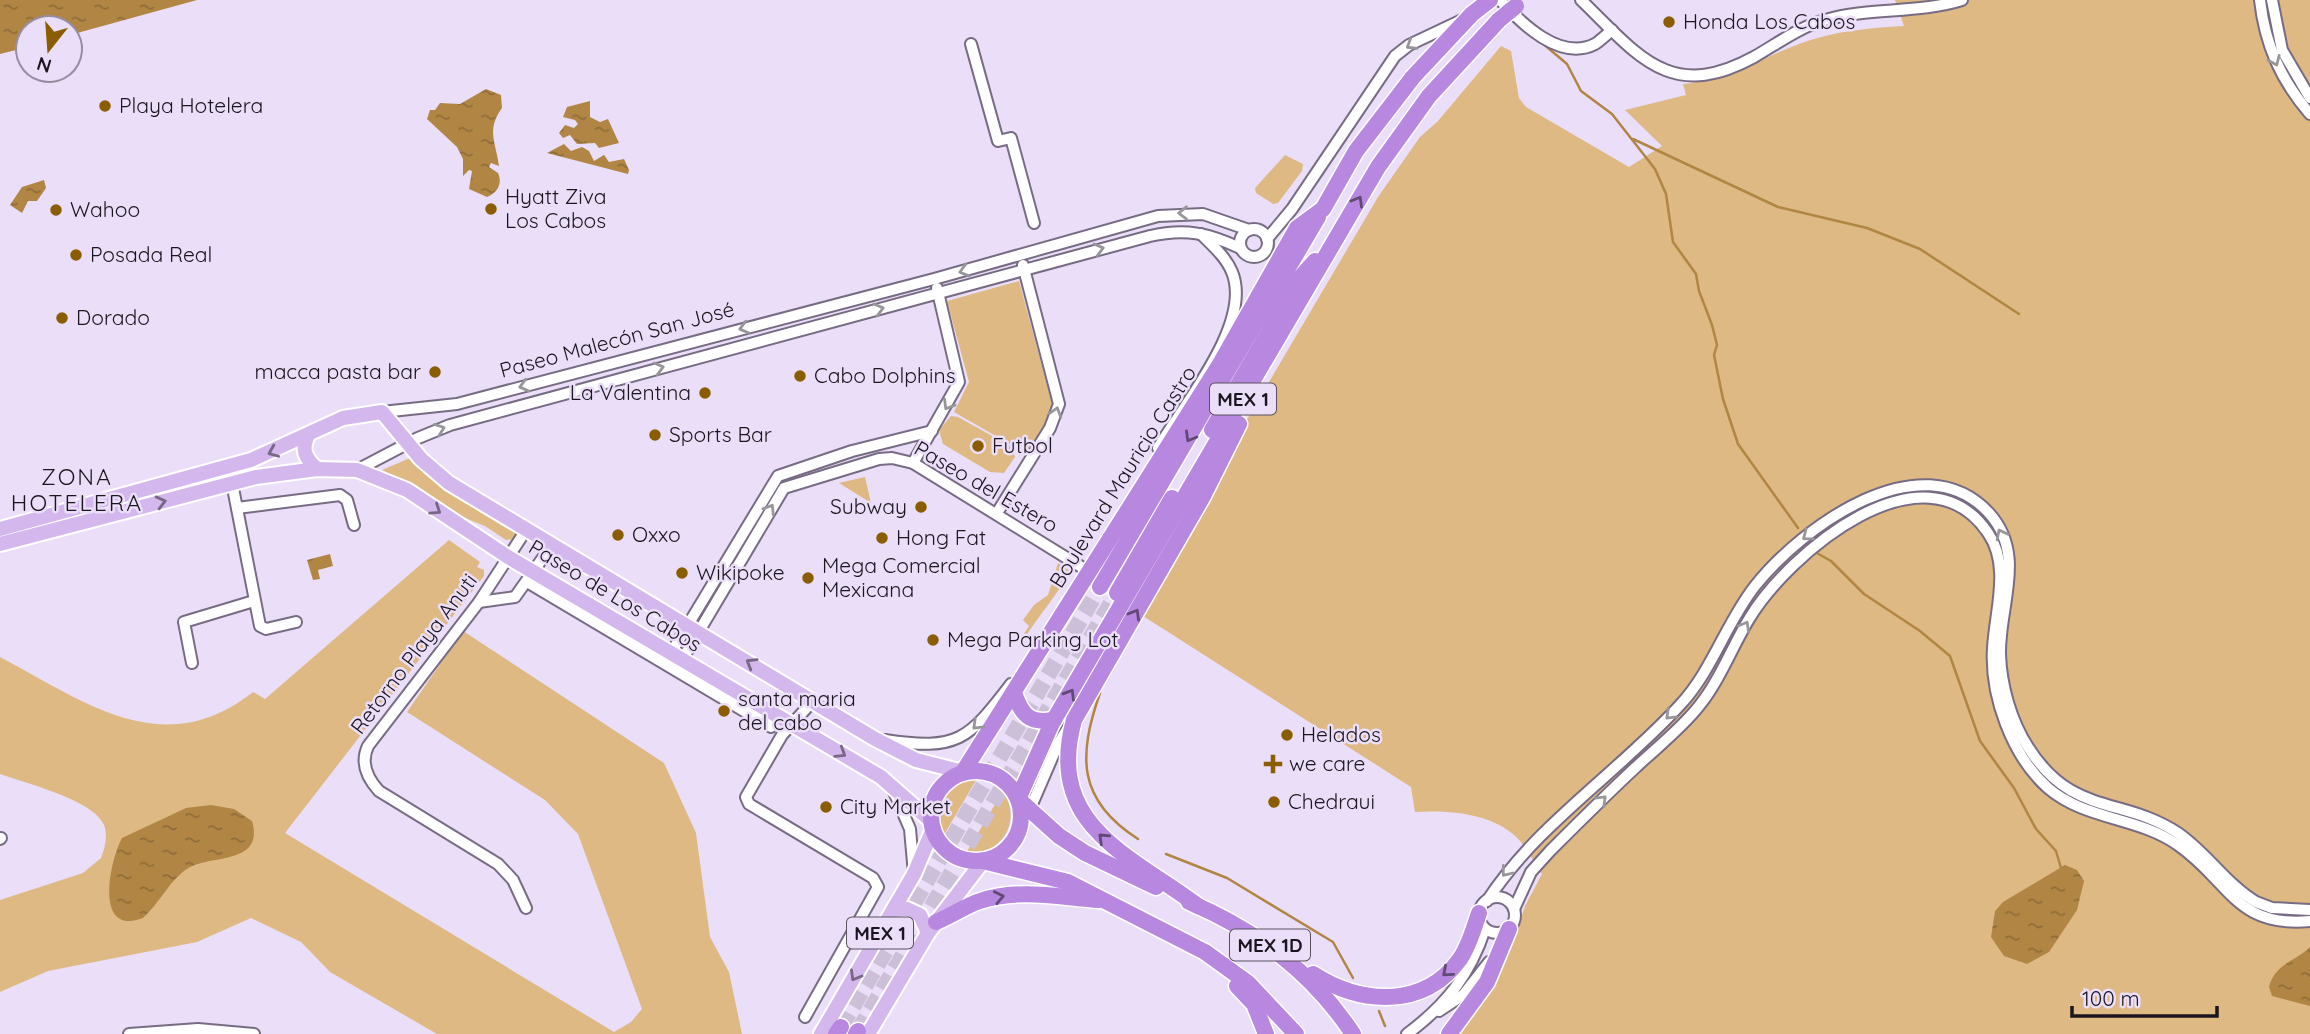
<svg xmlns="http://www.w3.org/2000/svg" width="2310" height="1034" viewBox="0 0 2310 1034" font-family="Quicksand,sans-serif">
<defs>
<pattern id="water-ripples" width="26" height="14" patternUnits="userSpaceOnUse" patternTransform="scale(1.75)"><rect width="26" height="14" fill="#b18644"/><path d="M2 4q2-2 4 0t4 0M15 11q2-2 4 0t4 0" fill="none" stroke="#8f6c38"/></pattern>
</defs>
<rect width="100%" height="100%" fill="#ebdef9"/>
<!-- green -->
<g fill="#deb983">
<path d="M1895,0H2310V1034H1457L1514,941L1525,906L1542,874C1535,864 1529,852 1521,842C1496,813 1450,810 1415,812L1411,787L1143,616L1226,455L1378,197L1420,137L1438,121L1501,46L1511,51L1519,98L1526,107L1629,167L1662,146L1625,110L1686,95L1683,84C1727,80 1759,59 1799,44C1834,31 1868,28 1904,26Z"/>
<polygon points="1285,155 1303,164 1302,171 1278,203 1273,204 1256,193 1255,188"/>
<polygon points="1019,281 1054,411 1029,455 954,412 969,382 947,301"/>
<polygon points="951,416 958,417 1012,447 1015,457 1004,473 990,472 943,444 939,430"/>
<polygon points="410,458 427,475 515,529 516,539 506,540 485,526 460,516 382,470"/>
<polygon points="865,477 871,503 839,483"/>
<path d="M449,540L480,562L477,567L484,570V576L285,833L614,1032L631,1022L642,1009L578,834L545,800L407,712L463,631L664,763L696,833L710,937L729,972L742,1034H437L330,972L301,942L251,918L197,942L48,971L0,992V900L83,873L101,858C105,848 108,835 104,825C94,800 25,783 0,774V657C85,702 163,763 253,692L265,699Z"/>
<path d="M1058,563L1070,571C1058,594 1040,614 1026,636L1023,635L1029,626L1023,620L1034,605L1048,595Z"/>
<path d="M971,777H978L942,838C925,811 940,781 971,777Z"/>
<path d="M1003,791C1023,822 1001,856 966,853Z"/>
</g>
<!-- water -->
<g fill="url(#water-ripples)">
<polygon points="0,0 197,0 70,35 70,28 28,28 28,47 0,54"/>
<path d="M486,89L501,95L502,108C486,130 496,142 499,166L491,163L489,167L498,173C503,184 497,193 487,197L469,189L472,171L469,170L463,176V159L457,147L427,119L430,110H435L440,103L460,104Z"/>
<polygon points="590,101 590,117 600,122 608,119 619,143 599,148 595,143 577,144 570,135 563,138 559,133 565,125 574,128 578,124 575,120 563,117 567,107"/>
<polygon points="564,144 571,151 582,147 589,151 594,161 604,155 609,162 624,159 629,170 628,174 547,153"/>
<polygon points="44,180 46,188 37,201 28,201 22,213 10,205 22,187"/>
<polygon points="330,554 333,566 318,570 320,579 313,580 307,560"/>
<path d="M211,805L234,809L252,821C265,866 209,854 187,869C169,881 159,904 143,918C93,937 110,860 122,838L186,808Z"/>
<polygon points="2065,865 2077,870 2084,881 2077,910 2049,952 2027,964 2004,956 1991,937 1995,911 2003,902"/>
<path d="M2310,947V1006L2272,996L2269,987C2275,963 2295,962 2310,947Z"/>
</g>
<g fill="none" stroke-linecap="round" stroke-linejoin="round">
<!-- stream -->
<g stroke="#b18644" stroke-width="2.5">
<polyline points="1541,42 1567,64 1581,91 1612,114 1655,169 1666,194 1673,242 1696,274 1699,291 1712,325 1717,345 1714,355 1723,399 1738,444 1798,528"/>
<polyline points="1633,139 1778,207 1867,228 1920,249 2019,314"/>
<polyline points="1815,552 1831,561 1864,594 1920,631 1950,656 1980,741 2014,788 2036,829 2056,851 2061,868"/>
<path d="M1100,693C1078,756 1077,800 1138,839"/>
<polyline points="1166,854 1227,878 1333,942 1353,978"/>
<polyline points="1379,1011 1385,1026"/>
</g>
<!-- highway-tunnel -->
<g stroke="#ccc0d8" stroke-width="16" stroke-dasharray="16 8" stroke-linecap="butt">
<polyline points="841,1027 1100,587"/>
<polyline points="858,1031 1114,598"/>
</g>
<defs>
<g id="minor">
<path d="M1500,0C1521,23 1560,62 1595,44C1601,40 1607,34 1612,30"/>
<path d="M1581,0C1638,55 1670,103 1754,57C1777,44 1799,27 1825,20C1870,7 1917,14 1962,0"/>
<path d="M2260,0C2265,45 2281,80 2310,114"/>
<polyline points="2272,0 2282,50 2310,98"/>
<polyline points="971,44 998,141 1011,138 1034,223"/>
<circle cx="1254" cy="243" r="14"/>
<polyline points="1267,239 1292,209 1395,56 1409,45 1464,19"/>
<polyline points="382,412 457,404 934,279 1158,216 1203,214 1249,230"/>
<path d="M1158,448C1184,404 1253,323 1232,272C1226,257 1212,245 1201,234"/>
<polyline points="913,463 959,382 937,288"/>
<path d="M357,470L418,438L450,425L1150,236C1185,228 1208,233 1240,248"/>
<polyline points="232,483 260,626 266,629 296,622"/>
<polyline points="237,508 340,495 347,500 354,525"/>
<polyline points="997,513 1050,428 1059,404 1023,265"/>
<path d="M526,530L479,602L368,746C360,763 367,778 379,791L498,864L513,880L526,908"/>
<polyline points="527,582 771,727"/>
<polyline points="479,602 515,597 552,545"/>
<polyline points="671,653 778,476 852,451 932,431"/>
<polyline points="682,660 784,488 879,459 892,458 913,463 1083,568"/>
<polyline points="192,663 184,622 254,601"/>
<path d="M885,740C958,751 968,740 1011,684"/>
<polyline points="894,792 910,829 914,874"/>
<polyline points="1030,809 1058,744 1071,723"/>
<polyline points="0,839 1,838"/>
<circle cx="1497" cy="915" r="18"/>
<path d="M1487,901C1537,824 1618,773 1680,705C1712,671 1726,623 1755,586C1802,527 1921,440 1989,513C2027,555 1999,605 2000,654C2001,685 2011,721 2028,747C2072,817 2122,796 2178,833C2207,853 2226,884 2256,902L2272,908L2310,910"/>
<path d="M1514,909L1531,872L1550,851C1578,823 1606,795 1635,768C1656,748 1681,729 1699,706C1720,680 1732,647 1749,619C1788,554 1924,439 1988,533C2011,566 1995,611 1993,648C1990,696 2012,756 2048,788C2085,820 2139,817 2178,845C2230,881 2235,928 2310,921"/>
<polyline points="1439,1011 1463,995 1489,962"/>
<polyline points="805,1017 878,887 873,878 749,804 746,797 782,735 813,701"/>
<polyline points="129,1034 198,1029 254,1034"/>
<path d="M1407,1034C1446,1005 1470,975 1485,929"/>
</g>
<g id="major">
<path d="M308,435C301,450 305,458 317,469"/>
<polyline points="0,529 251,460 343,418 382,412 421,459 449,483 875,739 916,760 963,772"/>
<polyline points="0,544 256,477 317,469 357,470 407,490 508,557 881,777 931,821"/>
<polyline points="893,910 907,909 920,915 928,933"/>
<polyline points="821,1034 914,874 933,829"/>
<polyline points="868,1034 928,933 983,861"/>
</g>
<g id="highway">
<polyline points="1212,430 1299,279 1315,261"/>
<polyline points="1100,587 1318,217"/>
<polyline points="1117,593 1172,498"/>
<path d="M1014,693C1022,715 1029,724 1054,720"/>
<circle cx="976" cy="816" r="45"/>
<polyline points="963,772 1220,364 1297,228 1323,209 1356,151 1413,77 1472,14 1490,0"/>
<polyline points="1018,799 1052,723 1378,167 1429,96 1499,20"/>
<polyline points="1018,799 1059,836 1085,853 1156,887"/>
<polyline points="983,861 1068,882 1205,952 1248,983 1296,1034"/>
<path d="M1189,902C1257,931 1312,972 1353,1034"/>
<path d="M1198,906C1128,854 1045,825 1074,720L1203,496L1239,424"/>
<path d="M936,922C951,916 965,906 980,901C1020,888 1058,897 1099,900"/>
<path d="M1313,974C1360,1004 1423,1010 1460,959C1469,946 1474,928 1479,913"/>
<polyline points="1237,986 1254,1004 1266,1034"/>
<polyline points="836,1034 841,1027"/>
<polyline points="856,1034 858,1031"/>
<polyline points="1449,1034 1487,982 1509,929"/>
</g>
</defs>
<!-- minor casing -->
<use href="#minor" stroke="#786c84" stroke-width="14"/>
<!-- major casing -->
<use href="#major" stroke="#fff" stroke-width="18"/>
<!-- highway casing -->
<use href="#highway" stroke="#fff" stroke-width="19"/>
<!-- minor -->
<use href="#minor" stroke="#fff" stroke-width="10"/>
<!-- major -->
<use href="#major" stroke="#d4b8ed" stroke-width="14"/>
<!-- highway -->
<use href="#highway" stroke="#b888e1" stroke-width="16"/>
<defs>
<polyline id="highway-bridge" points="1499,20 1516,6"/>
</defs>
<!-- highway-bridge casing -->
<use href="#highway-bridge" stroke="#fff" stroke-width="19" stroke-linecap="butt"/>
<!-- highway-bridge -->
<use href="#highway-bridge" stroke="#b888e1" stroke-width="16"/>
</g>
<!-- one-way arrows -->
<defs><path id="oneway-chevron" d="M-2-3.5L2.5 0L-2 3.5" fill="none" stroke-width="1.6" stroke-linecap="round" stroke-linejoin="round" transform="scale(1.75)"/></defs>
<g stroke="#98969a">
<use href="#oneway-chevron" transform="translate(1411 45) rotate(149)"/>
<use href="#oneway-chevron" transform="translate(2275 61) rotate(66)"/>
<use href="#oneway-chevron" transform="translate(1183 213) rotate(179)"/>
<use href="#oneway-chevron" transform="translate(1099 249) rotate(-15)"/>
<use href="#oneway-chevron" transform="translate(964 271) rotate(164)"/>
<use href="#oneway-chevron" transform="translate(879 309) rotate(-15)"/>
<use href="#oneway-chevron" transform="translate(744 328) rotate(165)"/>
<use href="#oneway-chevron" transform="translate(659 368) rotate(-15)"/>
<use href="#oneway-chevron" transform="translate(524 386) rotate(165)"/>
<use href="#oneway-chevron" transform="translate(948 405) rotate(121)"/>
<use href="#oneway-chevron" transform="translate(1056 412) rotate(-73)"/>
<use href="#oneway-chevron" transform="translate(440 429) rotate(-20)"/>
<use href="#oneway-chevron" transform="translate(770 509) rotate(-58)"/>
<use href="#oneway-chevron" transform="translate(2001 534) rotate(-117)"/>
<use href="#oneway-chevron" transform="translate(1807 536) rotate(143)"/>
<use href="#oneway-chevron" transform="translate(1745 626) rotate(-60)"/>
<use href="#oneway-chevron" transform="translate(1670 715) rotate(136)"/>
<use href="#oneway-chevron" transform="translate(977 725) rotate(136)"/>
<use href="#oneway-chevron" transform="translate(1602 800) rotate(-44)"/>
<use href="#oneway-chevron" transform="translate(1506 872) rotate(128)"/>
</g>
<g stroke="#614976">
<use href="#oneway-chevron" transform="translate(1358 201) rotate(-60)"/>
<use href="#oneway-chevron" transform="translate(1190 437) rotate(120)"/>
<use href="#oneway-chevron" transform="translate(1135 614) rotate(-60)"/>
<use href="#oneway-chevron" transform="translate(1070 694) rotate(-59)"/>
<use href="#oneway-chevron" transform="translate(1103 838) rotate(-137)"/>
<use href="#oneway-chevron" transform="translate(999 897) rotate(-12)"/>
<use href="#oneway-chevron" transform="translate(1447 972) rotate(139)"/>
</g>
<g stroke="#776686">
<use href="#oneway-chevron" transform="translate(273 452) rotate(157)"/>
<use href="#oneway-chevron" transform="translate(161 502) rotate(-14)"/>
<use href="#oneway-chevron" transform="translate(436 510) rotate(34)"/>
<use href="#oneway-chevron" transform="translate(751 663) rotate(-149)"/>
<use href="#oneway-chevron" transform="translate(841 753) rotate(32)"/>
<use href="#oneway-chevron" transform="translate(855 976) rotate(120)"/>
</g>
<!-- markers -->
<g fill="#895d00" stroke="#ebdef9" stroke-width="2.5">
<circle cx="1669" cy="22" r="7"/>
<circle cx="105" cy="106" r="7"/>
<circle cx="491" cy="209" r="7"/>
<circle cx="56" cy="210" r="7"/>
<circle cx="76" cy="255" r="7"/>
<circle cx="62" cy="318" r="7"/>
<circle cx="435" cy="372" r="7"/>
<circle cx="800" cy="376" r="7"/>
<circle cx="705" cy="393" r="7"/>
<circle cx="655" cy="435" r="7"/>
<circle cx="978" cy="446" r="7"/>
<circle cx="921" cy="507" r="7"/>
<circle cx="618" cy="535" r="7"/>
<circle cx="882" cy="538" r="7"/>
<circle cx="682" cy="573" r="7"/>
<circle cx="808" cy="578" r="7"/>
<circle cx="933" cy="640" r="7"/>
<circle cx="724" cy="711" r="7"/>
<circle cx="1287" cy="735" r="7"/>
<path d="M1269.5 753.5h7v7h7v7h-7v7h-7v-7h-7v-7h7z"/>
<circle cx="1274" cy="802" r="7"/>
<circle cx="826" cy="807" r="7"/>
</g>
<g text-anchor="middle" stroke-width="5" stroke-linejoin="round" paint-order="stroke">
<!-- shield labels -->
<g fill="#ebdef9" stroke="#595160" stroke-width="2">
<rect x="1210" y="383.5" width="66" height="31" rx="5"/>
<rect x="847" y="917.5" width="66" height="31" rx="5"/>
<rect x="1230" y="929.5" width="80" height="31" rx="5"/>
</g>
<g font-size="19" font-weight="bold" fill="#1a151e">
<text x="1243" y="406">MEX 1</text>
<text x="880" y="940">MEX 1</text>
<text x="1270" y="952">MEX 1D</text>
</g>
<!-- poi labels -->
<g font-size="21" fill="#1a151e" stroke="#ebdef9" text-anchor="start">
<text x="1683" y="29">Honda Los Cabos</text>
<text x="119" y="113">Playa Hotelera</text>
<text x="505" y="204">Hyatt Ziva<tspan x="505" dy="24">Los Cabos</tspan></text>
<text x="70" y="217">Wahoo</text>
<text x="90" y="262">Posada Real</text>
<text x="76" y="325">Dorado</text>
<text x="421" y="379" text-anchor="end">macca pasta bar</text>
<text x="814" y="383">Cabo Dolphins</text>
<text x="691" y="400" text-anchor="end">La Valentina</text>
<text x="669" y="442">Sports Bar</text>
<text x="992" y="453">Futbol</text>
<text x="907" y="514" text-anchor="end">Subway</text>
<text x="632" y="542">Oxxo</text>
<text x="896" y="545">Hong Fat</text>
<text x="822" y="573">Mega Comercial<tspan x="822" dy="24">Mexicana</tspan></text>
<text x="696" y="580">Wikipoke</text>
<text x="947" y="647">Mega Parking Lot</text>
<text x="738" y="706">santa maria<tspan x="738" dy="24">del cabo</tspan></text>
<text x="1301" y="742">Helados</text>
<text x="1289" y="771">we care</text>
<text x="1288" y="809">Chedraui</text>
<text x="840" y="814">City Market</text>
</g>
<!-- street labels -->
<g font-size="21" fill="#1a151e" stroke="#ebdef9">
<text transform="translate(617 340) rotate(-15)" y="7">Paseo Malecón San José</text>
<text transform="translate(1123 477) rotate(-58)" y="7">Boulevard Mauricio Castro</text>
<text transform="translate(986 487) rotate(30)" y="7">Paseo del Estero</text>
<text transform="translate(615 596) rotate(31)" y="7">Paseo de Los Cabos</text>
<text transform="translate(414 654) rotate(-53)" y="7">Retorno Playa Anuti</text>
</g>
<!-- neighbourhood labels -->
<g font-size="23" letter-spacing="2" fill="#1a151e" stroke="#ebdef9">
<text x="77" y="485">ZONA<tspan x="77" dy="26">HOTELERA</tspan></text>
</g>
</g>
<!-- north arrow -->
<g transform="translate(49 49) rotate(197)"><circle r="33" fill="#ebdef9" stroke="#978ea1" stroke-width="2"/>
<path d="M0-5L12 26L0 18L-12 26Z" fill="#895d00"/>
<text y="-10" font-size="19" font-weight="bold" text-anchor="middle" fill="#1a151e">N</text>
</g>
<!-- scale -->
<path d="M2072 1006v10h145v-10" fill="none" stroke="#1a151e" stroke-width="3.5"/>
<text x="2082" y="1006" font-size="21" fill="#1a151e" stroke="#ebdef9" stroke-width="5" paint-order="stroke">100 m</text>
</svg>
